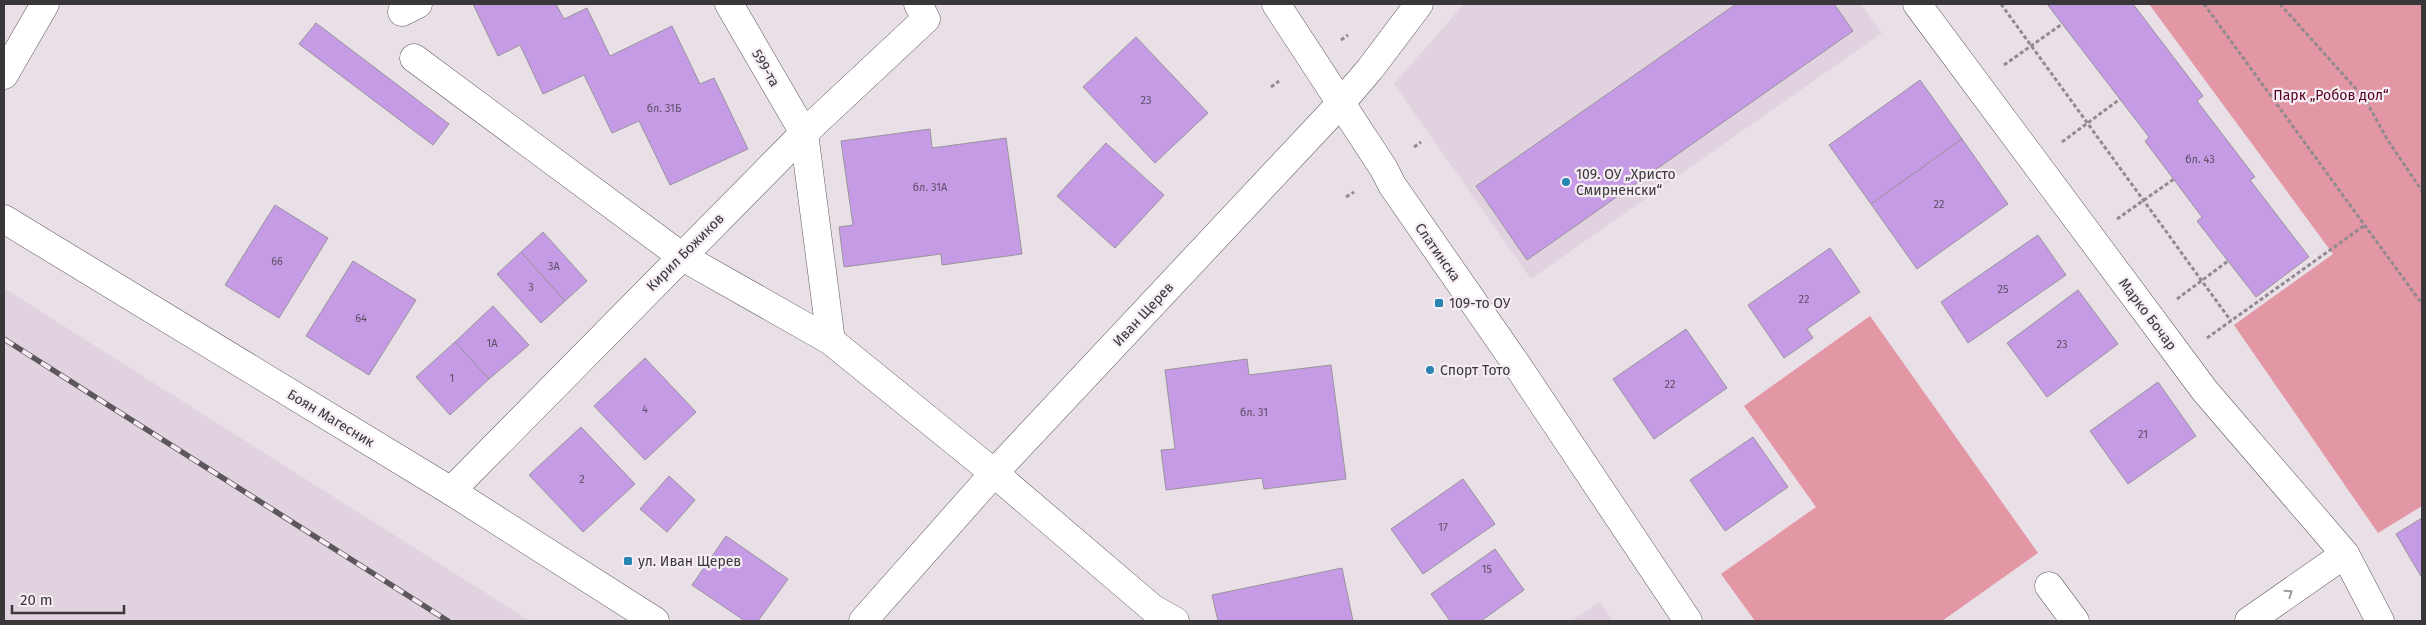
<svg xmlns="http://www.w3.org/2000/svg" width="2426" height="625" viewBox="0 0 2426 625" font-family="'Fira Sans',sans-serif">
<rect width="100%" height="100%" fill="#e8dfe7"/>
<!-- built -->
<g fill="#e1d2df">
<polygon points="1464,4 1861,4 1882,33 1531,279 1394,84"/>
<polygon points="4,288 100,349 530,621 4,621"/>
<polygon points="1600,602 1613,621 1571,621"/>
</g>
<!-- green -->
<g fill="#e396a4">
<polygon points="2149,4 2422,4 2422,506 2378,533 2234,325 2333,254"/>
<polygon points="1870,316 2038,553 1942,621 1755,621 1721,574 1816,507 1744,406"/>
</g>
<!-- building -->
<g fill="#c69be5" stroke="#99939d">
<polygon points="473,4 556,4 564,19 587,8 610,56 672,26 700,84 714,78 748,149 670,185 639,121 612,133 584,75 543,94 520,45 498,56"/>
<polygon points="1736,4 1834,4 1853,31 1527,260 1476,186"/>
<polygon points="2047,4 2133,4 2203,96 2197,101 2255,177 2250,180 2309,257 2256,297 2197,221 2202,217 2145,141 2149,137"/>
<polygon points="316,23 449,124 433,145 299,44"/>
<polygon points="1136,37 1208,113 1155,163 1083,87"/>
<polygon points="1920,80 1962,139 1871,204 1829,145"/>
<polygon points="930,129 932,148 1006,138 1022,254 942,265 941,254 844,267 839,227 853,225 841,141"/>
<polygon points="1962,139 2008,204 1917,269 1871,204"/>
<polygon points="1106,143 1164,195 1115,248 1057,196"/>
<polygon points="275,205 328,238 279,318 225,285"/>
<polygon points="543,232 587,281 565,301 521,252"/>
<polygon points="2038,235 2066,275 1968,343 1941,302"/>
<polygon points="1830,248 1860,292 1807,329 1813,338 1784,358 1748,305"/>
<polygon points="521,252 565,301 541,323 497,274"/>
<polygon points="353,261 416,300 369,375 306,336"/>
<polygon points="2078,290 2118,344 2047,397 2007,343"/>
<polygon points="493,306 529,345 489,379 455,342"/>
<polygon points="1686,329 1727,388 1654,439 1613,379"/>
<polygon points="455,342 489,379 450,415 416,377"/>
<polygon points="645,358 696,412 645,460 594,406"/>
<polygon points="1247,359 1249,375 1331,365 1346,479 1264,489 1262,478 1166,490 1161,450 1175,449 1165,370"/>
<polygon points="2158,382 2196,436 2128,484 2090,431"/>
<polygon points="581,427 635,484 583,532 529,475"/>
<polygon points="1753,437 1788,487 1725,531 1690,480"/>
<polygon points="669,476 695,500 667,532 640,509"/>
<polygon points="1463,479 1495,524 1423,574 1391,529"/>
<polygon points="2422,518 2422,578 2396,534"/>
<polygon points="726,536 788,579 758,621 745,621 692,585"/>
<polygon points="1495,549 1524,590 1481,621 1450,621 1431,594"/>
<polygon points="1342,568 1353,621 1218,621 1212,595"/>
</g>
<g fill="none" stroke-linecap="round" stroke-linejoin="round">
<defs>
<g id="minor">
<polyline points="729,4 804,133 831,341"/>
<polyline points="1276,4 1384,169 1392,185 1517,365 1688,621"/>
<polyline points="1917,4 2205,391 2345,554 2380,621"/>
<polyline points="402,12 418,4"/>
<polyline points="414,58 681,256 831,341 994,473 1152,608 1175,621"/>
<polyline points="4,75 45,4"/>
<polyline points="4,219 451,491 655,621"/>
<polyline points="451,491 804,133 926,19 918,4"/>
<polyline points="2049,586 2075,621"/>
<polyline points="863,621 994,473 1340,104 1370,69 1419,4"/>
<polyline points="2249,621 2345,554"/>
</g>
</defs>
<!-- minor casing -->
<use href="#minor" stroke="#60585f" stroke-width="29"/>
<!-- path -->
<g stroke="#918b90" stroke-width="3" stroke-dasharray="4 2.5" stroke-linecap="butt">
<polyline points="2001,4 2231,321"/>
<polyline points="2204,4 2422,304"/>
<polyline points="2280,4 2365,99 2387,139 2422,191"/>
<polyline points="1341,40 1348,35"/>
<polyline points="2004,65 2062,24"/>
<polyline points="1271,87 1279,81"/>
<polyline points="2062,142 2120,99"/>
<polyline points="1414,147 1421,142"/>
<polyline points="1346,197 1354,192"/>
<polyline points="2117,219 2174,179"/>
<polyline points="2177,299 2228,261"/>
<polyline points="2207,338 2365,225"/>
</g>
<!-- minor -->
<use href="#minor" stroke="#fff" stroke-width="28"/>
<defs>
<polyline id="rail" points="4,339 448,621"/>
</defs>
<!-- rail casing -->
<use href="#rail" stroke="#5b575b" stroke-width="5.5"/>
<!-- rail -->
<use href="#rail" stroke="#f5ecf4" stroke-width="4" stroke-dasharray="11" stroke-linecap="butt"/>
</g>
<!-- one-way arrows -->
<defs><path id="oneway-chevron" d="M-2-3.5L2.5 0L-2 3.5" fill="none" stroke-width="1.6" stroke-linecap="round" stroke-linejoin="round" transform="scale(1.25)"/></defs>
<use stroke="#9c9b9c" href="#oneway-chevron" transform="translate(2289 593) rotate(-35)"/>
<!-- markers -->
<g fill="#2884b1" stroke="#f5ecf4" stroke-width="2">
<circle cx="1566" cy="182" r="5"/>
<rect x="1434" y="298" width="10" height="10" rx="2.5"/>
<circle cx="1430" cy="370" r="5"/>
<rect x="623" y="556" width="10" height="10" rx="2.5"/>
</g>
<g text-anchor="middle" stroke-width="4.5" stroke-linejoin="round" paint-order="stroke">
<!-- number labels -->
<g font-size="11" fill="#5d5065">
<text x="1146" y="104">23</text>
<text x="664" y="112">бл. 31Б</text>
<text x="2200" y="163">бл. 43</text>
<text x="930" y="191">бл. 31А</text>
<text x="1939" y="208">22</text>
<text x="277" y="265">66</text>
<text x="554" y="270">3А</text>
<text x="531" y="291">3</text>
<text x="2003" y="293">25</text>
<text x="1804" y="303">22</text>
<text x="361" y="322">64</text>
<text x="492" y="347">1А</text>
<text x="2062" y="348">23</text>
<text x="452" y="382">1</text>
<text x="1670" y="388">22</text>
<text x="645" y="413">4</text>
<text x="1254" y="416">бл. 31</text>
<text x="2143" y="438">21</text>
<text x="582" y="483">2</text>
<text x="1443" y="531">17</text>
<text x="1487" y="573">15</text>
</g>
<!-- street labels -->
<g font-size="14" fill="#3a373a" stroke="#f5ecf4">
<text transform="translate(766 68) rotate(60)" y="5">599-та</text>
<text transform="translate(685 252) rotate(-45)" y="5">Кирил Божиков</text>
<text transform="translate(1438 252) rotate(55)" y="5">Слатинска</text>
<text transform="translate(1143 314) rotate(-47)" y="5">Иван Щерев</text>
<text transform="translate(2148 314) rotate(53)" y="5">Марко Бочар</text>
<text transform="translate(331 418) rotate(31)" y="5">Боян Магесник</text>
</g>
<!-- park labels -->
<g font-size="14" fill="#550121" stroke="#f5ecf4">
<text x="2331" y="100">Парк „Робов дол“</text>
</g>
<!-- poi labels -->
<g font-size="14" fill="#3a373a" stroke="#f5ecf4" text-anchor="start">
<text x="1576" y="179">109. ОУ „Христо<tspan x="1576" dy="16">Смирненски“</tspan></text>
<text x="1449" y="308">109-то ОУ</text>
<text x="1440" y="375">Спорт Тото</text>
<text x="638" y="566">ул. Иван Щерев</text>
</g>
</g>
<!-- border -->
<rect width="2426" height="625" fill="none" stroke="#3a373a" stroke-width="10"/>
<!-- scale -->
<path d="M12 605v8h112v-8" fill="none" stroke="#3a373a" stroke-width="2.5"/>
<text x="20" y="605" font-size="15" fill="#3a373a" stroke="#f5ecf4" stroke-width="4" paint-order="stroke">20 m</text>
</svg>
